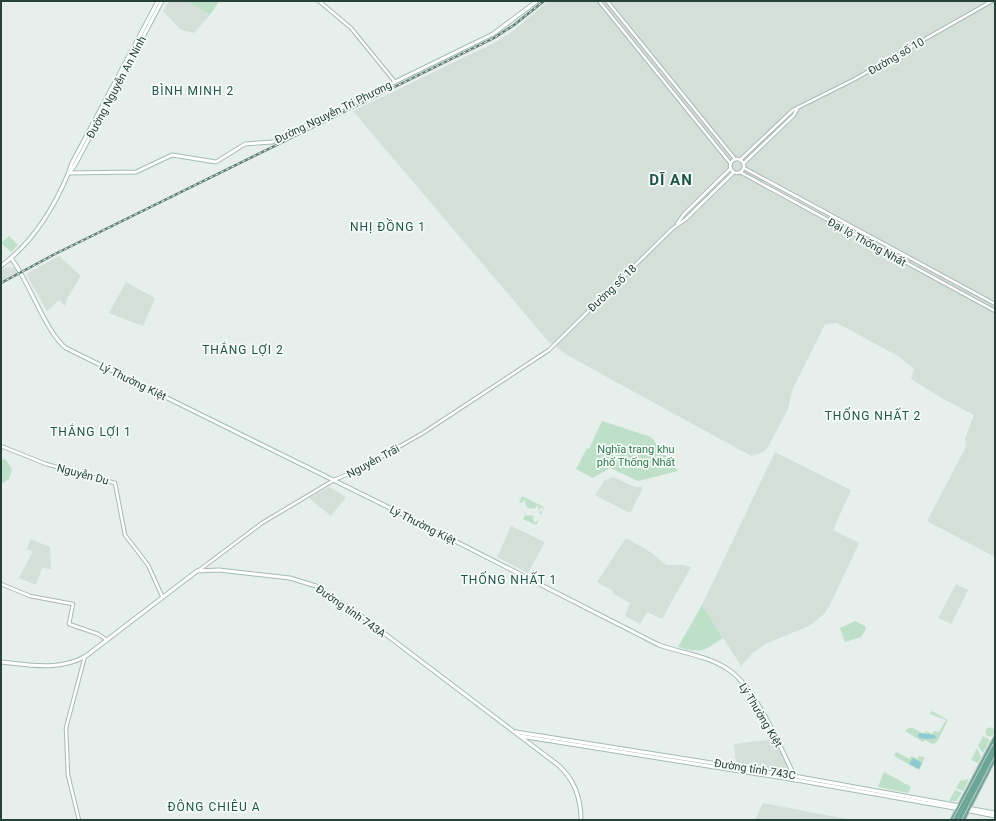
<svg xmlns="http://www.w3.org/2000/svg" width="996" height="821" viewBox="0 0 996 821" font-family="Roboto,sans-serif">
<rect width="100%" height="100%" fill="#e6efeb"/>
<!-- built -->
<g fill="#d4dfda">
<polygon points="169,1 187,1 210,15 194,33 181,30 163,11"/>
<polygon points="548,1 995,1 995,557 927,521 966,447 965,439 974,415 945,400 911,379 914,369 898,356 837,323 825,324 792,390 788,409 768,447 764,452 751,456 567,355 548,341 353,111 498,41 513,31"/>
<polygon points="59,256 81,276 68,297 65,306 59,300 47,311 26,274"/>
<polygon points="7,267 15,268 19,275 1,284 1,270"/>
<polygon points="126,282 155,298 143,326 109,313"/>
<polygon points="775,452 851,490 833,530 859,543 829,607 823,615 809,626 765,644 752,654 741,666 702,605"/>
<polygon points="613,477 635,487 642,487 642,490 630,513 595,495 604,481"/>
<polygon points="329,487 346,497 331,516 309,498"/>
<polygon points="511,526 545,542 528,573 497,557"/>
<polygon points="626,538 652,553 666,565 683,565 691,567 662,619 647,612 640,624 625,616 630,603 612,593 613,591 597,582"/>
<polygon points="30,539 50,547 51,569 42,568 36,585 19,578 33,551 27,549"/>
<polygon points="956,584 968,590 951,624 938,618"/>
<polygon points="776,739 790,772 736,763 734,744"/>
<polygon points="763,803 851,820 755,820"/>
</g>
<!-- green -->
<g fill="#bfe0c8">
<polygon points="187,1 219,1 210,15"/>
<polygon points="9,236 18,245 11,252 1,243"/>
<polygon points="602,421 651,437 678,471 638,481 610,468 593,478 576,469 587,448 589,449"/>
<polygon points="1,458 6,460 12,469 9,479 1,484"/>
<polygon points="522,496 544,507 541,515 539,512 542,511 543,507 540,508 539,511 537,505 535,509 528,508 525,504 525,499 522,503 519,502"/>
<polygon points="521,510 527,516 530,515 535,517 532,519 534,520 534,523 539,520 536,525 523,519 526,514"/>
<path d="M702,605L723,638C703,651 702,654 678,647Z"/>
<polygon points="855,621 865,626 866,629 861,637 845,642 840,628"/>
<polygon points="932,711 948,720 937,742 933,744 925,740 923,742 905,731 908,728 913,728 924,734 926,731 932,734 934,731 939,732 946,720 930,714"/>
<circle cx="990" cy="732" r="4.5"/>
<polygon points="983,736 990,740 983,753 978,746"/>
<polygon points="977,748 981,757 978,763 971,760"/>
<polygon points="896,752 910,759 911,756 918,759 919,756 925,757 919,770 894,756"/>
<polygon points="884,772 911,787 908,793 878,787"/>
<polygon points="969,779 963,791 956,788 960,781"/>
<polygon points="955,790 962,793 956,801 949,801"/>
</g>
<!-- water -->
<g fill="#8ec9d4">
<polygon points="921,733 934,735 937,738 928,739 919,738 918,734"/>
<polygon points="913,758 922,763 919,769 909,764"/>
</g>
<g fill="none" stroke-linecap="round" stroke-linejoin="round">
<defs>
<g id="tertiary">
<polyline points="319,1 351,28 395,82"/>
<polyline points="599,1 731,164"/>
<polyline points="607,1 735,159"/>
<polyline points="741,159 793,110 855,79 992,1"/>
<circle cx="737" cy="166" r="7"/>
<polyline points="744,163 794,115 798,107"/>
<polyline points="744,168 995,304"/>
<polyline points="740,172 995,311"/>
<polyline points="677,224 684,214 731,168"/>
<polyline points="1,446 46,464 115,483 125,535 148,565 162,596"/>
<polyline points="198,571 262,523 334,480 360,469 423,433 549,350 672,229 686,219 734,172"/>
<polyline points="1,584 30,596 73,604 69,624 98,634 107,640"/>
<polyline points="79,820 68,775 66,728 85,656"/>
</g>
<g id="secondary">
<polyline points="69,173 136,172 172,155 216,162 245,144 272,142 493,34 537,1"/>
<polyline points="69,173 75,165 162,1"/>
<path d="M11,258C29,281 46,333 66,348L400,513L659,645C682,653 709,656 729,670C756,688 782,750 796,780"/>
<path d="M1,266C32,243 53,210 68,174C70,171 70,166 72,163L158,1"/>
<path d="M1,662C30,665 60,671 86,656L197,571L219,570L290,578L316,586L364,618L558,765C574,779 581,799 581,820"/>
<polyline points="516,732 794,776 960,806"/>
<polyline points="520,736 796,780 960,809"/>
<polyline points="967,808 995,813"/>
<polyline points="965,810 995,816"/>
</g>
<g id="primary">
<polyline points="952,820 995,738"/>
<polyline points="963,820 995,757"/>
</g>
</defs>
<!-- tertiary casing -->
<use href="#tertiary" stroke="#a8b8b2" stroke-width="4.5"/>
<!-- secondary casing -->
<use href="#secondary" stroke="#a4bbb3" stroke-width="5"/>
<!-- primary casing -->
<use href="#primary" stroke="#c2cac8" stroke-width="5.5"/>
<!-- tertiary -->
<use href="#tertiary" stroke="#fff" stroke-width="2.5"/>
<!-- secondary -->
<use href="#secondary" stroke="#fff" stroke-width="3"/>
<!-- primary -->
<use href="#primary" stroke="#6aa596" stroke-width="3.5"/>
<defs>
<polyline id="rail" points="1,283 55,254 494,38 514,25 544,1"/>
</defs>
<!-- rail casing -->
<use href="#rail" stroke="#5f7d75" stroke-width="2.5"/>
<!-- rail -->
<use href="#rail" stroke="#f7fbf9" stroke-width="1" stroke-dasharray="3" stroke-linecap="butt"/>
<defs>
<g id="primary-bridge">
<polyline points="955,820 995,745"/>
<polyline points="959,820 995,751"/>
</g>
</defs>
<!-- primary-bridge casing -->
<use href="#primary-bridge" stroke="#c2cac8" stroke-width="5.5" stroke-linecap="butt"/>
<!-- primary-bridge -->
<use href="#primary-bridge" stroke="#6aa596" stroke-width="3.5"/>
</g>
<g text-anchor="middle" stroke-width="3.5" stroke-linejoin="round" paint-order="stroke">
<!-- street labels -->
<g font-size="11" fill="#24423a" stroke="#f7fbf9">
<text transform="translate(896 56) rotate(-30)" y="4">Đường số 10</text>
<text transform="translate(116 87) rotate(-62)" y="4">Đường Nguyễn An Ninh</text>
<text transform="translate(333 112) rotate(-26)" y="4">Đường Nguyễn Tri Phương</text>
<text transform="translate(867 242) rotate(29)" y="4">Đại lộ Thống Nhất</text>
<text transform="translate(612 288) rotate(-44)" y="4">Đường số 18</text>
<text transform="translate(133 381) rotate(26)" y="4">Lý Thường Kiệt</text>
<text transform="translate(373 461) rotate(-28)" y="4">Nguyễn Trãi</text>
<text transform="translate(83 474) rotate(15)" y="4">Nguyễn Du</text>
<text transform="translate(423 525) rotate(27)" y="4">Lý Thường Kiệt</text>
<text transform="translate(351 611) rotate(35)" y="4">Đường tỉnh 743A</text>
<text transform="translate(761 715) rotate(59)" y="4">Lý Thường Kiệt</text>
<text transform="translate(755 769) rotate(9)" y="4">Đường tỉnh 743C</text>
</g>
<!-- park labels -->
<g font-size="11" fill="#2d7a4b" stroke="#f7fbf9">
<text x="636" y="453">Nghĩa trang khu<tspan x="636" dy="13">phố Thống Nhất</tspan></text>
</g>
<!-- neighbourhood labels -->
<g font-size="12" letter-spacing="1" fill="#1f5548" stroke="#f7fbf9">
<text x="193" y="95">BÌNH MINH 2</text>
<text x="388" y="231">NHỊ ĐỒNG 1</text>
<text x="243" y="354">THẮNG LỢI 2</text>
<text x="873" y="420">THỐNG NHẤT 2</text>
<text x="91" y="436">THẮNG LỢI 1</text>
<text x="509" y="584">THỐNG NHẤT 1</text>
<text x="214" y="811">ĐÔNG CHIÊU A</text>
</g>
<!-- district labels -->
<g font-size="15" font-weight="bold" letter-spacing="1" fill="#1f5548" stroke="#f7fbf9">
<text x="671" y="185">DĨ AN</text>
</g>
</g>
<!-- border -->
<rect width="996" height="821" fill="none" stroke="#24423a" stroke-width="4"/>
</svg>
